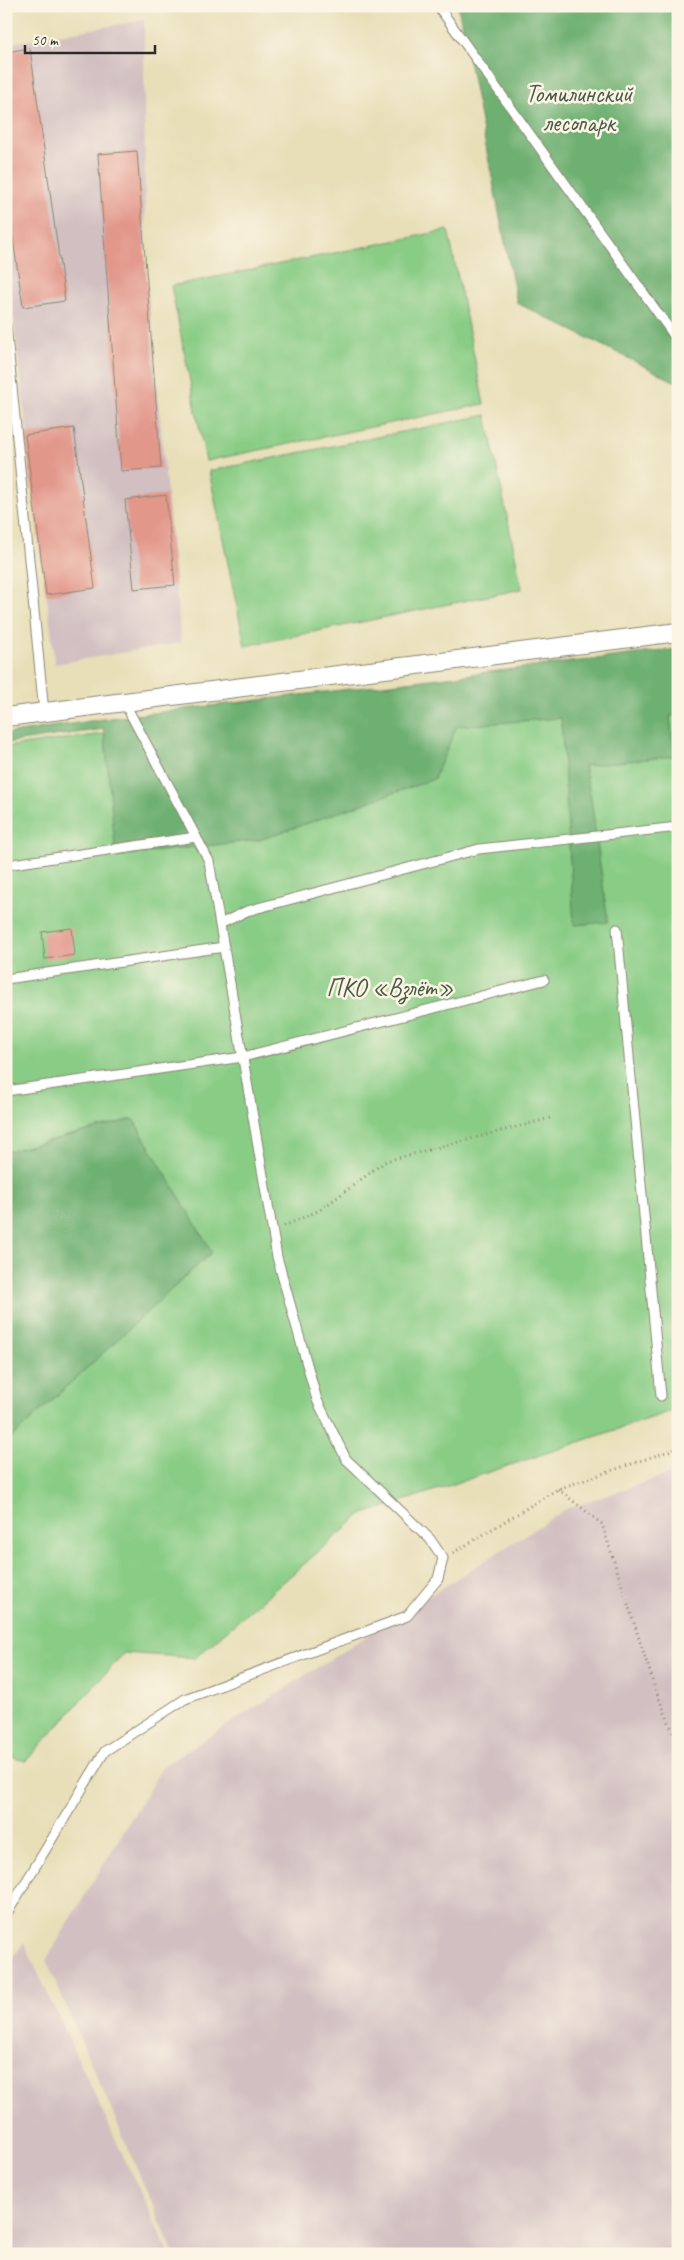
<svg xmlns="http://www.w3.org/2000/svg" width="684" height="2260" viewBox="0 0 684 2260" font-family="Caveat,sans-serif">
<rect width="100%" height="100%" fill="#fcf5e5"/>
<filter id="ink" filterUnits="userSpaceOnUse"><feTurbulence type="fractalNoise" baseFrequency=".02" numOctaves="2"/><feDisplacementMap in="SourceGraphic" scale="10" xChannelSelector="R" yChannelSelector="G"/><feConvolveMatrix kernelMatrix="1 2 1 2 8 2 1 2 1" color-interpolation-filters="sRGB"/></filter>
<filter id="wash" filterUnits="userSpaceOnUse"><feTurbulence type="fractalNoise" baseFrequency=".0096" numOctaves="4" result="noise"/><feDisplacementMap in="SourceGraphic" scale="20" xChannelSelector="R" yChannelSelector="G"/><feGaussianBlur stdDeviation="1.12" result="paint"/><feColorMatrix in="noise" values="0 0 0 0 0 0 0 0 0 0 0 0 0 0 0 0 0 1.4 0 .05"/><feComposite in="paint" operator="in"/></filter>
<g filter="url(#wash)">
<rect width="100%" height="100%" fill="#e8dfb9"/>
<!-- industrial -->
<g fill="#d2bfc1">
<polygon points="144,20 145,258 181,643 55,664 6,257 6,44"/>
<polygon points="678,1471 678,2254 174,2254 46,1960 163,1766 566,1509"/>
<polygon points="24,1943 169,2254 6,2254 6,1965"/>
</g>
<!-- green -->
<g fill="#88cc85" stroke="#5a7c58">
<polygon points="448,230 484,404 206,461 171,286"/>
<polygon points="486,415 522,589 245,646 209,471"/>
<polygon points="678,656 678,1409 361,1515 195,1658 124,1653 26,1761 6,1756 6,1439 133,1119 6,1152 6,747"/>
</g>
<!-- forest -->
<g fill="#6eb072" stroke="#4c6e4e">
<polygon points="458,6 678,6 678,383 517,303"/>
<polygon points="678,649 678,715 670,716 674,756 584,766 591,799 608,922 574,925 561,718 457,726 434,779 259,840 116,856 104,729 6,743 6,734 103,719"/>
<polygon points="133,1119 212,1252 6,1443 6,1152"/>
</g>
<g id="blocks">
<!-- building -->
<g fill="#e2978b">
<polygon points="30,48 65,301 23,307 6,191 6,52"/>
<polygon points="137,151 161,468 121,471 98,154"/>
<polygon points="74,428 95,588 46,595 25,435"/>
<polygon points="166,495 175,585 134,589 125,500"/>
<polygon points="72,928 75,955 45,959 42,932"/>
</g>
</g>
</g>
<g filter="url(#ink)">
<use href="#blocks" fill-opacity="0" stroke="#8a8572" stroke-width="1"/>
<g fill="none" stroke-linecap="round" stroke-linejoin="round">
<defs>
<g id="lane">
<polyline points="438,6 678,341"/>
<polyline points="6,326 44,712"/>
<polyline points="6,865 196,837"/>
<polyline points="220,924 247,911 479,849 678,827"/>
<polyline points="617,929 661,1396"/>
<polyline points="6,979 224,947"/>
<polyline points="6,1091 243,1057 544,980"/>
<polyline points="6,1915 105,1751 185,1699 407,1616 438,1579 443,1558 430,1539 346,1459 317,1400 277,1257 209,861 124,702"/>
</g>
<polyline id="street" points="6,717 678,632"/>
</defs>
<!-- lane casing -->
<use href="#lane" stroke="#8a8572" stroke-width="11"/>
<!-- street casing -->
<use href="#street" stroke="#8a8572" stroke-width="20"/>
<!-- path -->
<g stroke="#8a8572" stroke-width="3" stroke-dasharray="1 4" stroke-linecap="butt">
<polyline points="284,1226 320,1210 386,1161 551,1118"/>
<polyline points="558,1489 602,1524 656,1691 678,1744"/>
<polyline points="453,1553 558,1489 678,1448"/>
</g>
<!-- lane -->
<use href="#lane" stroke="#fff" stroke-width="9"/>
<!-- street -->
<use href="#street" stroke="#fff" stroke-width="18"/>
</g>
</g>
<g text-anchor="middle" stroke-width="5" stroke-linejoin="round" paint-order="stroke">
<!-- park labels -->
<g font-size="25" fill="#475b46" stroke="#fcf5e5">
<text x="579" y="102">Томилинский<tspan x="579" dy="29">лесопарк</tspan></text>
<text x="390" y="996">ПКО «Взлёт»</text>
</g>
</g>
<!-- margin -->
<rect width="684" height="2260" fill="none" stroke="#fcf5e5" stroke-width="25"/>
<!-- scale -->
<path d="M25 45v8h130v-8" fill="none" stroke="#2b2b2b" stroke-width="2.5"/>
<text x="32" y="45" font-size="15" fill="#2b2b2b" stroke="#fcf5e5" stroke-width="4" paint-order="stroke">50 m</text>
</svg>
